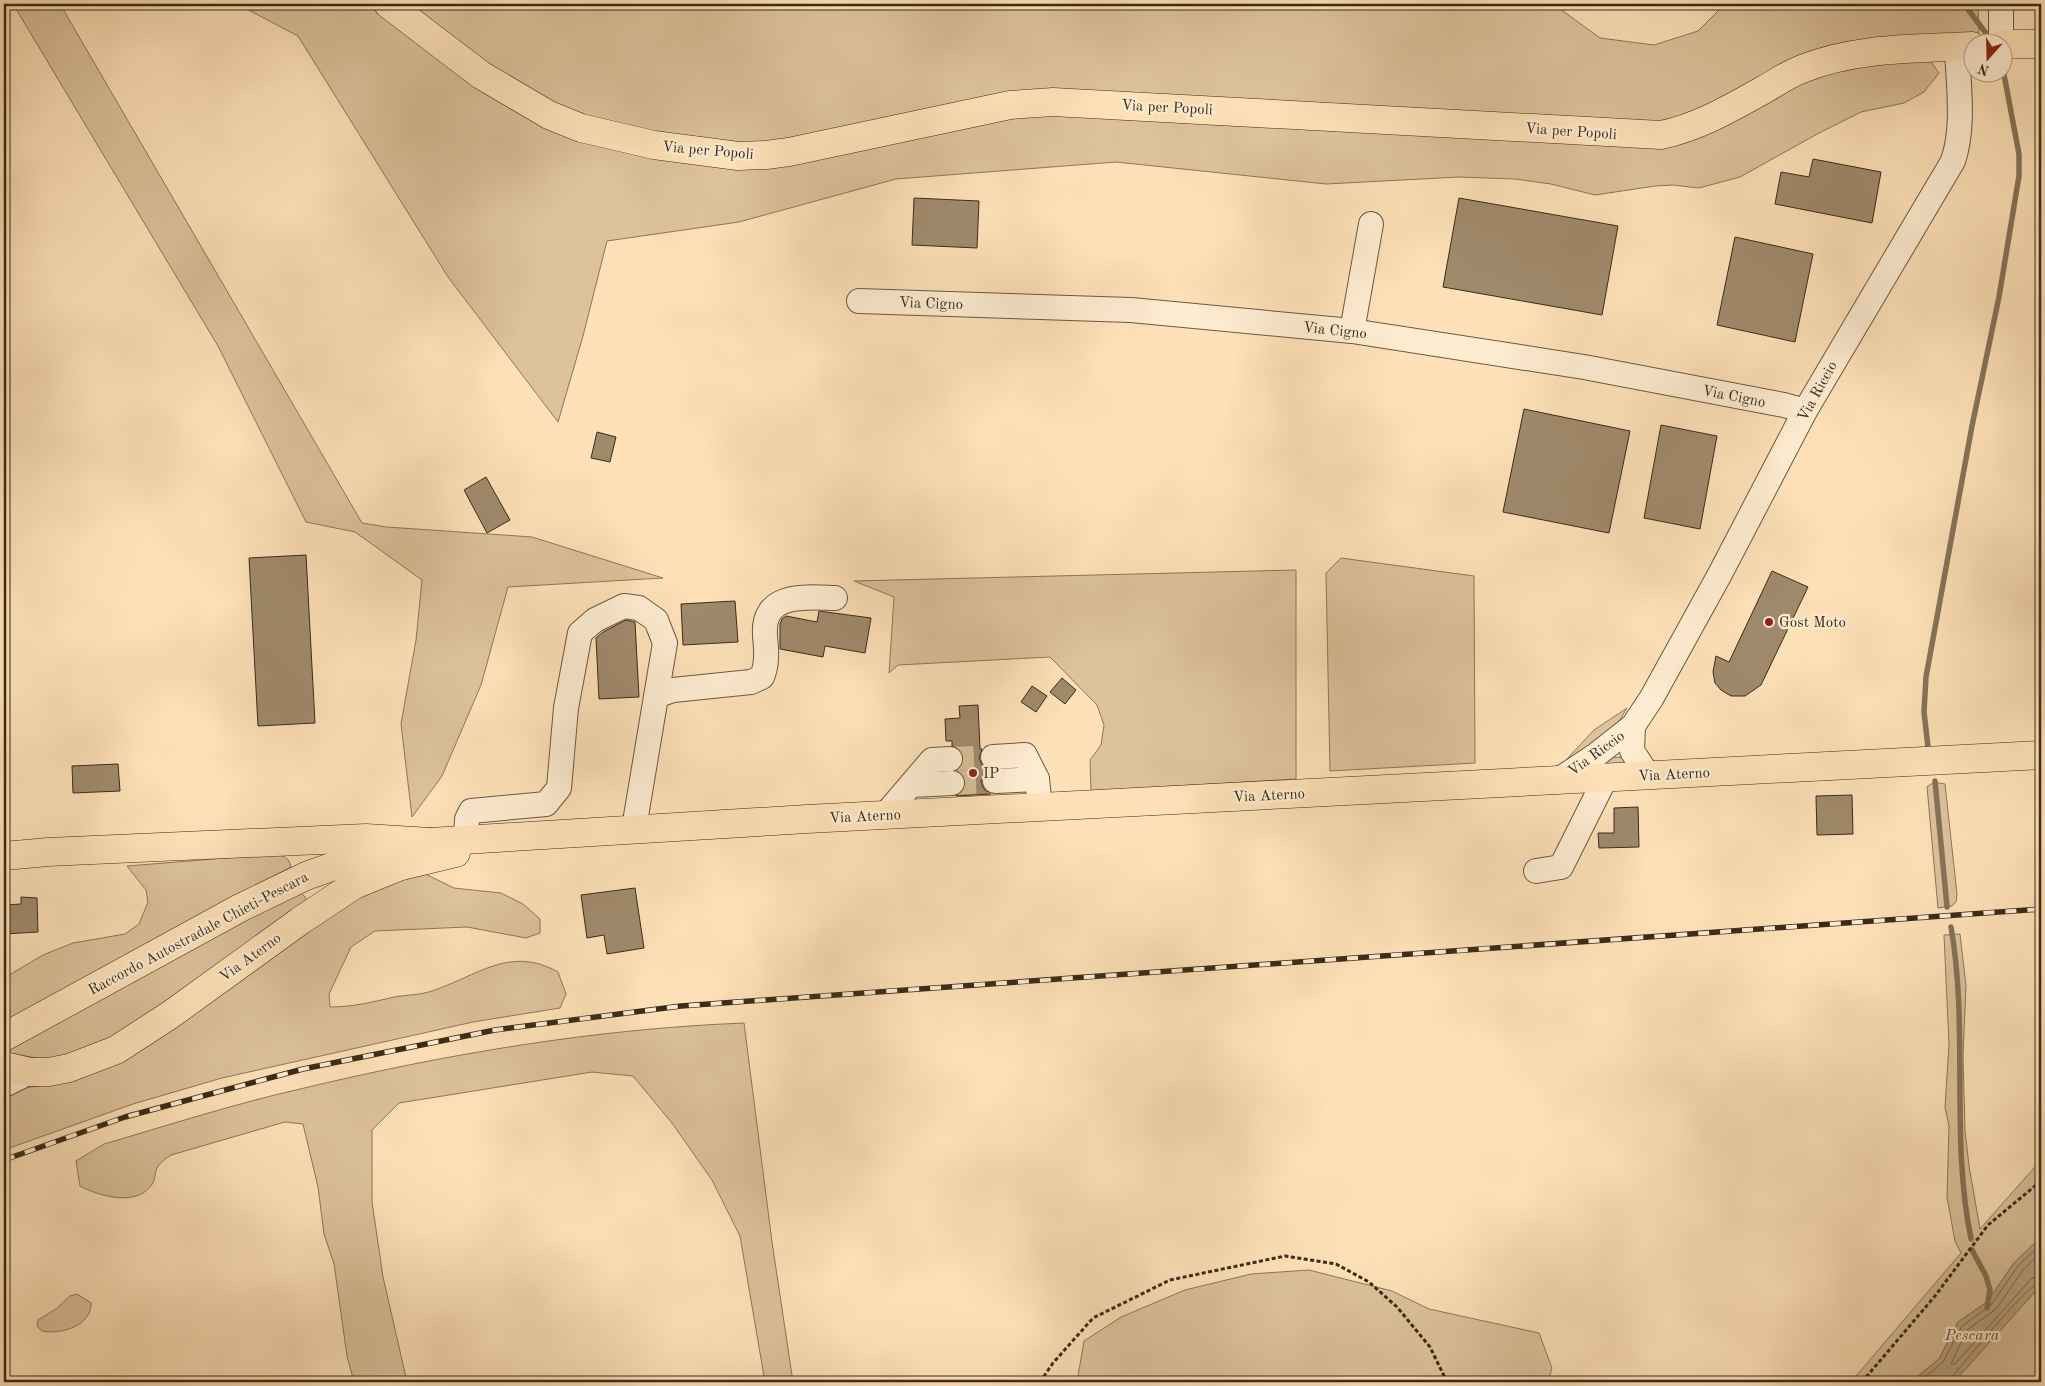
<svg xmlns="http://www.w3.org/2000/svg" width="2045" height="1386" viewBox="0 0 2045 1386" font-family="'Old Standard TT',serif">
<rect width="100%" height="100%" fill="#fee1b8"/>
<filter id="stains"><feTurbulence type="fractalNoise" baseFrequency=".004" numOctaves="4"/><feColorMatrix values="0 0 0 0 .2 0 0 0 0 .09 0 0 0 0 .02 0 0 0 .5 -.17"/></filter>
<radialGradient id="worn" r=".72"><stop offset=".6" stop-color="#630" stop-opacity="0"/><stop offset="1" stop-color="#630" stop-opacity=".3"/></radialGradient>
<!-- green -->
<g fill="#ddc29d" stroke="#8c765b">
<polygon points="13,4 60,4 362,523 387,527 532,537 663,578 508,587 481,685 442,776 412,817 401,724 416,640 422,580 355,532 306,522 218,346"/>
<polygon points="237,4 373,4 411,35 653,155 913,135 1054,111 1608,143 1843,66 1929,59 1939,73 1924,92 1904,103 1861,112 1819,133 1740,177 1699,188 1673,185 1655,186 1595,195 1551,184 1515,179 1459,177 1326,184 1116,162 896,179 739,222 607,241 583,336 558,422 448,277 298,36"/>
<polygon points="403,4 1557,4 1559,8 1600,38 1654,45 1698,31 1725,4 1978,4 1979,36 1893,41 1660,126 1154,96 787,143 738,146 584,119 514,85"/>
<polygon points="1341,558 1474,576 1475,763 1330,771 1326,573"/>
<polygon points="1296,570 1296,779 1091,791 1090,760 1101,745 1104,725 1097,705 1050,657 898,665 889,673 894,597 854,581"/>
<polygon points="1627,708 1617,725 1575,757 1566,760 1594,730"/>
<polygon points="1624,757 1629,765 1591,767 1601,758"/>
<polygon points="1940,783 1945,784 1957,894 1956,902 1952,906 1938,908 1927,787 1931,784"/>
<path d="M275,854C284,856 289,857 291,867L4,1022V978L43,955L73,943L125,934L139,924L148,902L146,890L127,866Z"/>
<path d="M415,869L454,888L501,893L523,904L540,919V933L526,938L467,927L375,931L351,947L329,994L330,1007C352,1007 373,1002 394,997C406,995 420,995 432,991C477,976 510,945 558,972L566,994L560,1008L473,1022L222,1078L133,1104L4,1150V1091L50,1084L338,903Z"/>
<polygon points="300,892 306,898 305,908 109,1044 47,1060 4,1052 183,952"/>
<polygon points="1960,934 1966,986 1963,1056 1965,1130 1969,1166 1980,1229 2041,1160 2041,1237 2014,1263 1987,1302 1958,1322 1939,1359 1911,1382 1851,1382 1961,1253 1955,1241 1947,1197 1949,1126 1945,1108 1949,1044 1944,935"/>
<path d="M744,1023L772,1242L793,1382H765L740,1236L712,1180L672,1123L633,1076L592,1072L399,1103L372,1130V1202L383,1277L407,1382H354L347,1356L334,1264L324,1234L318,1187L303,1124L285,1122L171,1155C167,1158 159,1163 157,1168C155,1172 155,1179 153,1183C138,1208 99,1196 80,1186L76,1161L104,1144C169,1125 234,1104 300,1089C446,1054 594,1029 744,1023Z"/>
<polygon points="1309,1270 1392,1291 1429,1309 1539,1333 1552,1368 1548,1382 1077,1382 1084,1341 1121,1317 1185,1290 1251,1274"/>
<polygon points="2041,1285 2041,1382 1954,1382"/>
<path d="M77,1294L91,1303C92,1326 60,1335 42,1331L37,1326L38,1320L56,1309L70,1296Z"/>
</g>
<!-- water -->
<polygon fill="#bba382" stroke="#877358" points="2041,1237 2041,1285 1954,1382 1911,1382 1939,1359 1958,1322 1987,1302 2014,1263"/>
<g fill="none" stroke-linecap="round" stroke-linejoin="round">
<!-- shore -->
<g stroke="#7a674e" stroke-width="1">
<polyline points="2041,1252 2023,1270 1996,1309 1967,1330 1951,1364 1955,1364 2031,1279 2041,1275"/>
<polyline points="1919,1382 1943,1362 1962,1326 1991,1305 2018,1266 2041,1244"/>
<path d="M1951,1382L1952,1377C1965,1362 2028,1283 2041,1282"/>
</g>
<!-- stream -->
<g stroke="#877358" stroke-width="5.5">
<polyline points="1964,4 1991,40"/>
<polyline points="1928,747 1924,712 1926,677 1972,426 1999,297 2019,176 2019,154 2002,64"/>
<polyline points="1935,781 1947,907"/>
<path d="M1951,927C1969,1030 1950,1136 1971,1239"/>
<polyline points="1972,1250 1986,1276 1990,1290 1987,1308"/>
</g>
</g>
<!-- building -->
<g fill="#a08a6c" stroke="#3a2b19">
<polygon points="1813,159 1881,172 1872,223 1775,204 1781,172 1809,177"/>
<polygon points="914,198 979,201 977,248 912,245"/>
<polygon points="1459,198 1618,226 1602,315 1443,287"/>
<polygon points="1735,237 1813,254 1795,342 1717,325"/>
<polygon points="1524,409 1630,431 1609,533 1503,512"/>
<polygon points="1661,425 1717,436 1700,529 1644,518"/>
<polygon points="597,432 616,437 610,462 591,458"/>
<polygon points="486,477 510,520 487,533 464,490"/>
<polygon points="306,555 315,723 258,726 249,558"/>
<polygon points="1772,571 1808,587 1761,685 1745,696 1731,696 1721,690 1715,683 1713,672 1716,656 1729,662"/>
<polygon points="735,601 738,642 683,645 681,604"/>
<polygon points="819,611 871,618 865,653 825,646 823,657 780,649 780,624 782,619 786,616 817,622"/>
<polygon points="626,620 635,622 639,697 599,699 596,638 603,632"/>
<polygon points="1062,678 1076,690 1065,704 1050,692"/>
<polygon points="1032,686 1047,696 1036,712 1021,702"/>
<polygon points="978,705 980,749 982,749 979,758 982,765 988,770 983,775 981,782 984,789 991,794 956,796 964,790 966,783 963,775 957,771 962,765 964,758 961,751 952,746 952,741 946,741 945,719 960,718 959,706"/>
<polygon points="118,764 120,791 73,793 72,766"/>
<polygon points="1852,795 1853,834 1817,835 1816,796"/>
<polygon points="1638,807 1639,847 1599,848 1598,833 1614,833 1614,808"/>
<polygon points="635,888 644,948 607,954 604,935 587,938 581,895"/>
<polygon points="21,897 37,898 38,932 4,934 4,905 21,904"/>
</g>
<g fill="none" stroke-linecap="round" stroke-linejoin="round">
<!-- minor-tunnel -->
<g stroke="#d7bd98" stroke-width="24" stroke-dasharray="24 12" stroke-linecap="butt">
<polyline points="950,759 993,757"/>
<polyline points="952,783 995,781"/>
</g>
<defs>
<g id="minor">
<polyline points="2001,4 2001,42"/>
<polyline points="859,301 1131,310 1352,331 1584,367 1784,405 1805,411"/>
<polyline points="1352,331 1371,224"/>
<path d="M656,696L673,690L751,682L762,677C768,663 766,649 765,635C762,592 806,597 835,598"/>
<polyline points="1633,726 1632,751 1648,775"/>
<polyline points="993,757 1025,755 1037,779 1040,807"/>
<path d="M1560,779L1596,755L1633,726L1651,699L1720,574L1805,411L1953,161C1965,126 1958,83 1957,47"/>
<polyline points="995,781 1037,779"/>
<polyline points="911,785 952,783"/>
<polyline points="885,815 932,760 950,759"/>
<polyline points="466,838 467,819 471,811 546,804 559,788 566,708 580,633 595,620 624,606 639,608 656,620 665,643 634,828"/>
<polyline points="1536,871 1561,867 1606,777"/>
<polyline points="4,1085 30,1072"/>
</g>
<g id="major">
<path d="M388,4L481,75L549,115L581,128L654,145L738,156L766,155L789,152L1010,105L1053,102L1661,135C1699,127 1731,108 1765,89C1777,82 1789,74 1802,69C1855,47 1917,49 1972,46"/>
<polyline points="2002,44 2041,44"/>
<polyline points="4,856 48,852 366,838 430,842 807,819 2041,755"/>
<polyline points="4,1066 30,1072 49,1072 69,1068 116,1050 170,1015 300,921 354,885 398,867 456,853"/>
</g>
<polyline id="highway" points="4,1037 240,908 306,876 362,856 430,842"/>
</defs>
<!-- minor casing -->
<use href="#minor" stroke="#6b5841" stroke-width="26"/>
<!-- major casing -->
<use href="#major" stroke="#3a2b19" stroke-width="29"/>
<!-- highway casing -->
<use href="#highway" stroke="#3a2b19" stroke-width="29"/>
<!-- path -->
<g stroke="#3a2b19" stroke-width="3" stroke-dasharray="4 2.5" stroke-linecap="butt">
<polyline points="1040,1382 1053,1363 1093,1318 1170,1280 1285,1256 1336,1264 1369,1282 1397,1307 1430,1347 1447,1382"/>
<polyline points="1862,1382 1935,1296 1988,1225 2041,1181"/>
</g>
<!-- minor -->
<use href="#minor" stroke="#feecd1" stroke-width="24"/>
<!-- major -->
<use href="#major" stroke="#fee1b8" stroke-width="28"/>
<!-- highway -->
<use href="#highway" stroke="#fee1b8" stroke-width="28"/>
<defs>
<polyline id="rail" points="4,1160 125,1117 303,1069 495,1030 681,1006 2041,909"/>
</defs>
<!-- rail casing -->
<use href="#rail" stroke="#3a2b19" stroke-width="5.5"/>
<!-- rail -->
<use href="#rail" stroke="#feecd1" stroke-width="4" stroke-dasharray="11" stroke-linecap="butt"/>
</g>
<!-- markers -->
<g fill="#8f2418" stroke="#feecd1" stroke-width="2">
<circle cx="1769" cy="622" r="5"/>
<circle cx="973" cy="773" r="5"/>
</g>
<g text-anchor="middle" stroke-width="4.5" stroke-linejoin="round" paint-order="stroke">
<!-- street labels -->
<g font-size="15" fill="#3a2b19" stroke="#feecd1">
<text transform="translate(1167 107) rotate(3)" y="5">Via per Popoli</text>
<text transform="translate(1571 131) rotate(4)" y="5">Via per Popoli</text>
<text transform="translate(708 150) rotate(5)" y="5">Via per Popoli</text>
<text transform="translate(931 303) rotate(2)" y="5">Via Cigno</text>
<text transform="translate(1335 330) rotate(6)" y="5">Via Cigno</text>
<text transform="translate(1817 391) rotate(-61)" y="5">Via Riccio</text>
<text transform="translate(1734 396) rotate(11)" y="5">Via Cigno</text>
<text transform="translate(1596 753) rotate(-36)" y="5">Via Riccio</text>
<text transform="translate(1674 774) rotate(-3)" y="5">Via Aterno</text>
<text transform="translate(1269 795) rotate(-3)" y="5">Via Aterno</text>
<text transform="translate(865 816) rotate(-3)" y="5">Via Aterno</text>
<text transform="translate(198 933) rotate(-28)" y="5">Raccordo Autostradale Chieti-Pescara</text>
<text transform="translate(250 957) rotate(-36)" y="5">Via Aterno</text>
</g>
<!-- poi labels -->
<g font-size="15" fill="#3a2b19" stroke="#feecd1" text-anchor="start">
<text x="1779" y="627">Gost Moto</text>
<text x="983" y="778">IP</text>
</g>
<!-- water labels -->
<g font-size="16" font-style="italic" fill="#614f38" stroke="#feecd1">
<text x="1972" y="1340">Pescara</text>
</g>
</g>
<!-- margin -->
<rect width="2045" height="1386" fill="none" stroke="#fee1b8" stroke-width="20"/>
<rect x="5" y="5" width="2035" height="1376" fill="none" stroke="#3a2b19" stroke-width="2.5"/>
<rect x="10" y="10" width="2025" height="1366" fill="none" stroke="#3a2b19"/>
<!-- north arrow -->
<g transform="translate(1988 58) rotate(200)"><circle r="24" fill="#feecd1" stroke="#b09f87"/>
<path d="M0-4L9 19L0 12L-9 19Z" fill="#8f2418"/>
<text y="-8" font-size="14" font-weight="bold" text-anchor="middle" fill="#3a2b19">N</text>
</g>
<rect width="100%" height="100%" filter="url(#stains)"/>
<rect width="100%" height="100%" fill="url(#worn)"/>
</svg>
